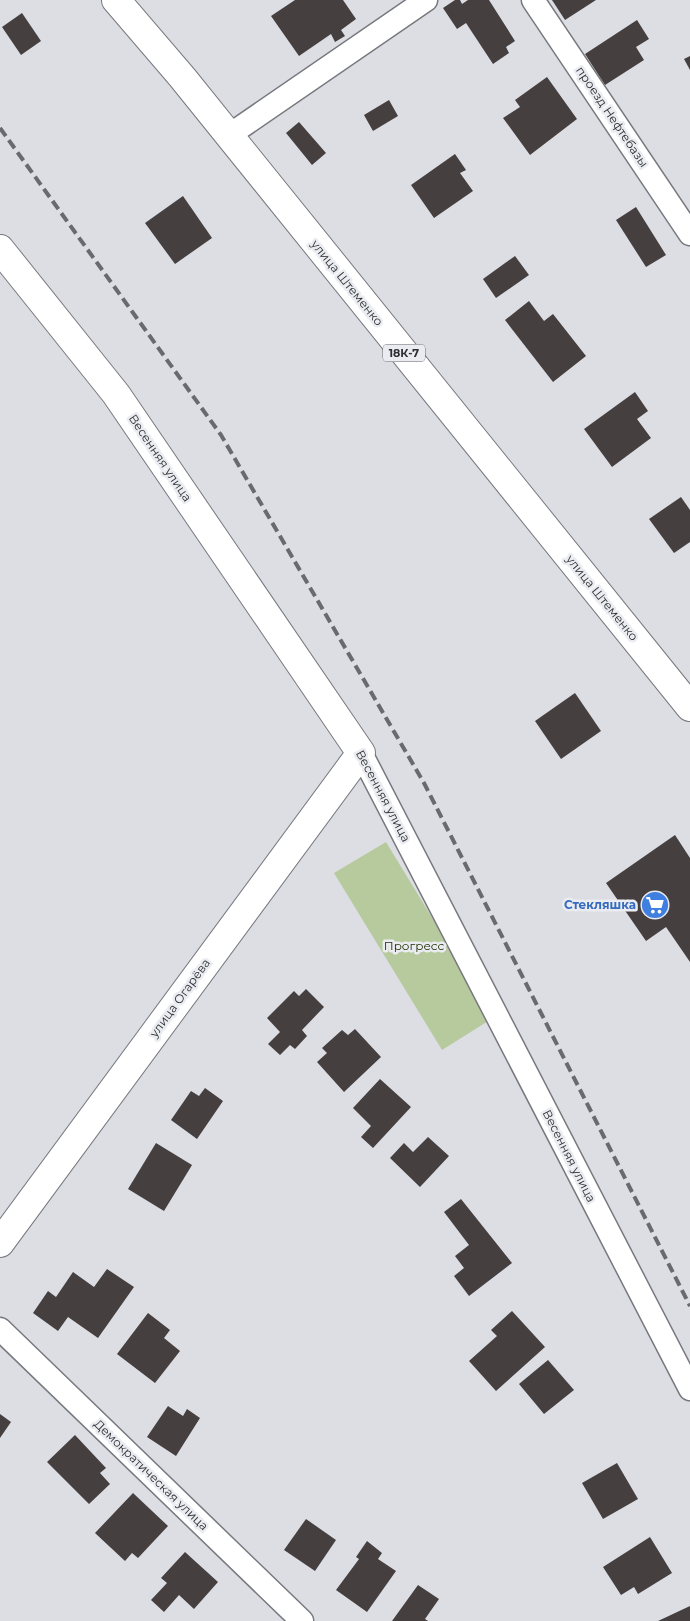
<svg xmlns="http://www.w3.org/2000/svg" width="690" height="1621" viewBox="0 0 690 1621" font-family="Montserrat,sans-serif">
<rect width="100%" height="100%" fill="#dddee4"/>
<!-- green -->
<polygon fill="#b7ca9d" points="386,842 493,1018 442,1050 334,873"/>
<!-- building -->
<g fill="#453f3f">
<polygon points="295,0 343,0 356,19 341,30 345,36 335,42 331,34 299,56 271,16"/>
<polygon points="455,0 460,0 462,4 468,0 489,0 515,41 506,47 509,53 493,64 466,23 457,29 443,8"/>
<polygon points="552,0 596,0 565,20"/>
<polygon points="22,13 41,41 21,55 2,27"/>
<polygon points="637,20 649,39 636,47 644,60 605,85 585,54"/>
<polygon points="690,56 690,70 684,59"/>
<polygon points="547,77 577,119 530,155 503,118 520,107 515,100"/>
<polygon points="389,100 398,116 373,131 364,115"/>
<polygon points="299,122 326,153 312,165 286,133"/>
<polygon points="455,154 466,170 460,173 473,191 434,218 411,185"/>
<polygon points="183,196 212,238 175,264 145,223"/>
<polygon points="636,207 666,255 646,267 616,220"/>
<polygon points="515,256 529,275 496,298 483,279"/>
<polygon points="529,301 544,321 553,314 586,356 553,382 505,320"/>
<polygon points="635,392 648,411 637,419 651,438 612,467 584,429"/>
<polygon points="681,497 690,510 690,542 674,553 649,519"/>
<polygon points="575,693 601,731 561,759 535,721"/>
<polygon points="675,835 690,858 690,962 666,927 646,941 606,883"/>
<polygon points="306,989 324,1007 302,1030 307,1036 295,1049 290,1045 280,1055 268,1044 280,1032 267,1018 294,991 299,996"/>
<polygon points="355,1029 381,1057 344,1092 317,1062 327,1053 322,1048 342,1030 348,1035"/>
<polygon points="380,1079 411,1107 373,1148 361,1137 371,1126 353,1108"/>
<polygon points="205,1088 223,1101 197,1139 171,1120 191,1091 199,1096"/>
<polygon points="428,1137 449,1156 420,1187 390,1158 404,1143 413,1152"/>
<polygon points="156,1143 192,1165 164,1211 128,1189"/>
<polygon points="461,1199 512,1263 469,1296 454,1276 464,1268 455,1256 469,1245 444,1212"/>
<polygon points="107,1269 134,1287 98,1338 68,1317 58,1331 33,1313 48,1291 56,1297 73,1272 94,1287"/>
<polygon points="512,1311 545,1347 496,1391 469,1361 497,1336 491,1330"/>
<polygon points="148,1313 170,1330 164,1338 180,1351 155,1383 117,1354"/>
<polygon points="548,1360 574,1390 544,1414 519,1384"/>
<polygon points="168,1406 183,1416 187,1409 200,1418 176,1456 147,1437"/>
<polygon points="0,1414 11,1422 0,1438"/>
<polygon points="75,1435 106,1468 100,1473 110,1484 89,1504 47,1462"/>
<polygon points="617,1463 638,1499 603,1519 582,1483"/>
<polygon points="133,1493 168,1526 138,1558 132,1553 125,1561 95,1533"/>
<polygon points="306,1519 336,1540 315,1571 284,1550"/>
<polygon points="650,1537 672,1573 638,1594 634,1587 621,1595 603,1567"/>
<polygon points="367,1541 382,1553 378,1559 396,1571 367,1612 336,1590 359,1559 356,1557"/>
<polygon points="185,1552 218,1582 194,1609 179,1595 164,1612 151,1600 167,1583 161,1578"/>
<polygon points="418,1585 439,1599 425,1619 428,1621 392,1621"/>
<polygon points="690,1606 690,1621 658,1621"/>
</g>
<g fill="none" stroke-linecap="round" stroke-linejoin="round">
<defs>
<g id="street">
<polyline points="533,0 690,234"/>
<polyline points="228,136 426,0"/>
<polyline points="361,753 690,1389"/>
<polyline points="0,1329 302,1621"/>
</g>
<polyline id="secondary" points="0,249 116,394 361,753 0,1243"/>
<polyline id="primary" points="116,0 182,77 690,707"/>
</defs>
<!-- street casing -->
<use href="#street" stroke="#78797f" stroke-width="25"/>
<!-- secondary casing -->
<use href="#secondary" stroke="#78797f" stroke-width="30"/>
<!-- primary casing -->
<use href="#primary" stroke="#78797f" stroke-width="30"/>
<!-- street -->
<use href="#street" stroke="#fff" stroke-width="22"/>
<!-- secondary -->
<use href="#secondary" stroke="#fff" stroke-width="28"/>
<!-- primary -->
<use href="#primary" stroke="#fff" stroke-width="28"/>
<!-- rail -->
<polyline stroke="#696a6d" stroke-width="4" stroke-dasharray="10 5" stroke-linecap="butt" points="0,128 221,435 424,783 690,1306"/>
</g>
<!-- icons -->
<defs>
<symbol id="supermarket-disc" viewBox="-11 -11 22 22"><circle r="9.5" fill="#3f7fe0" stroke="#eaecf1"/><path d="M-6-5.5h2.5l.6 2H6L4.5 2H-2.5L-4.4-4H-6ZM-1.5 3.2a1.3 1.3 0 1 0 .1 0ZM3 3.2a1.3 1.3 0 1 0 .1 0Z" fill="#fff"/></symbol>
</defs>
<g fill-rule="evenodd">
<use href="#supermarket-disc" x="639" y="889" width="32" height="32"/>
</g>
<g text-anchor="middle" stroke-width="5" stroke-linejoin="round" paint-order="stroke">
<!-- shield labels -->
<rect fill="#eaecf1" stroke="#66686b" stroke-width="1" x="383" y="344.5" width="42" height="17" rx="4"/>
<g font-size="11" font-weight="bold" fill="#2e2f31">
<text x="404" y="357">18К-7</text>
</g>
<!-- street labels -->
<g font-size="12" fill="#2e2f31" stroke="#eaecf1">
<text transform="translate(612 117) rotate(56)" y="4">проезд Нефтебазы</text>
<text transform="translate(347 283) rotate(51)" y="4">улица Штеменко</text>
<text transform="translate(160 458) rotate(56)" y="4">Весенняя улица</text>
<text transform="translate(602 598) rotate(51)" y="4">улица Штеменко</text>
<text transform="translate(383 796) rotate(62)" y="4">Весенняя улица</text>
<text transform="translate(180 998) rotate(-54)" y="4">улица Огарёва</text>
<text transform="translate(569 1156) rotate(63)" y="4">Весенняя улица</text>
<text transform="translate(151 1475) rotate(44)" y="4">Демократическая улица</text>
</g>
<!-- shop labels -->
<g font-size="12" font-weight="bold" fill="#366cbe" stroke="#eaecf1" text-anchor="end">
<text x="636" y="909">Стекляшка</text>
</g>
<!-- park labels -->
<g font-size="12" fill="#213004" stroke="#eaecf1">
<text x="414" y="950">Прогресс</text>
</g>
</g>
</svg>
